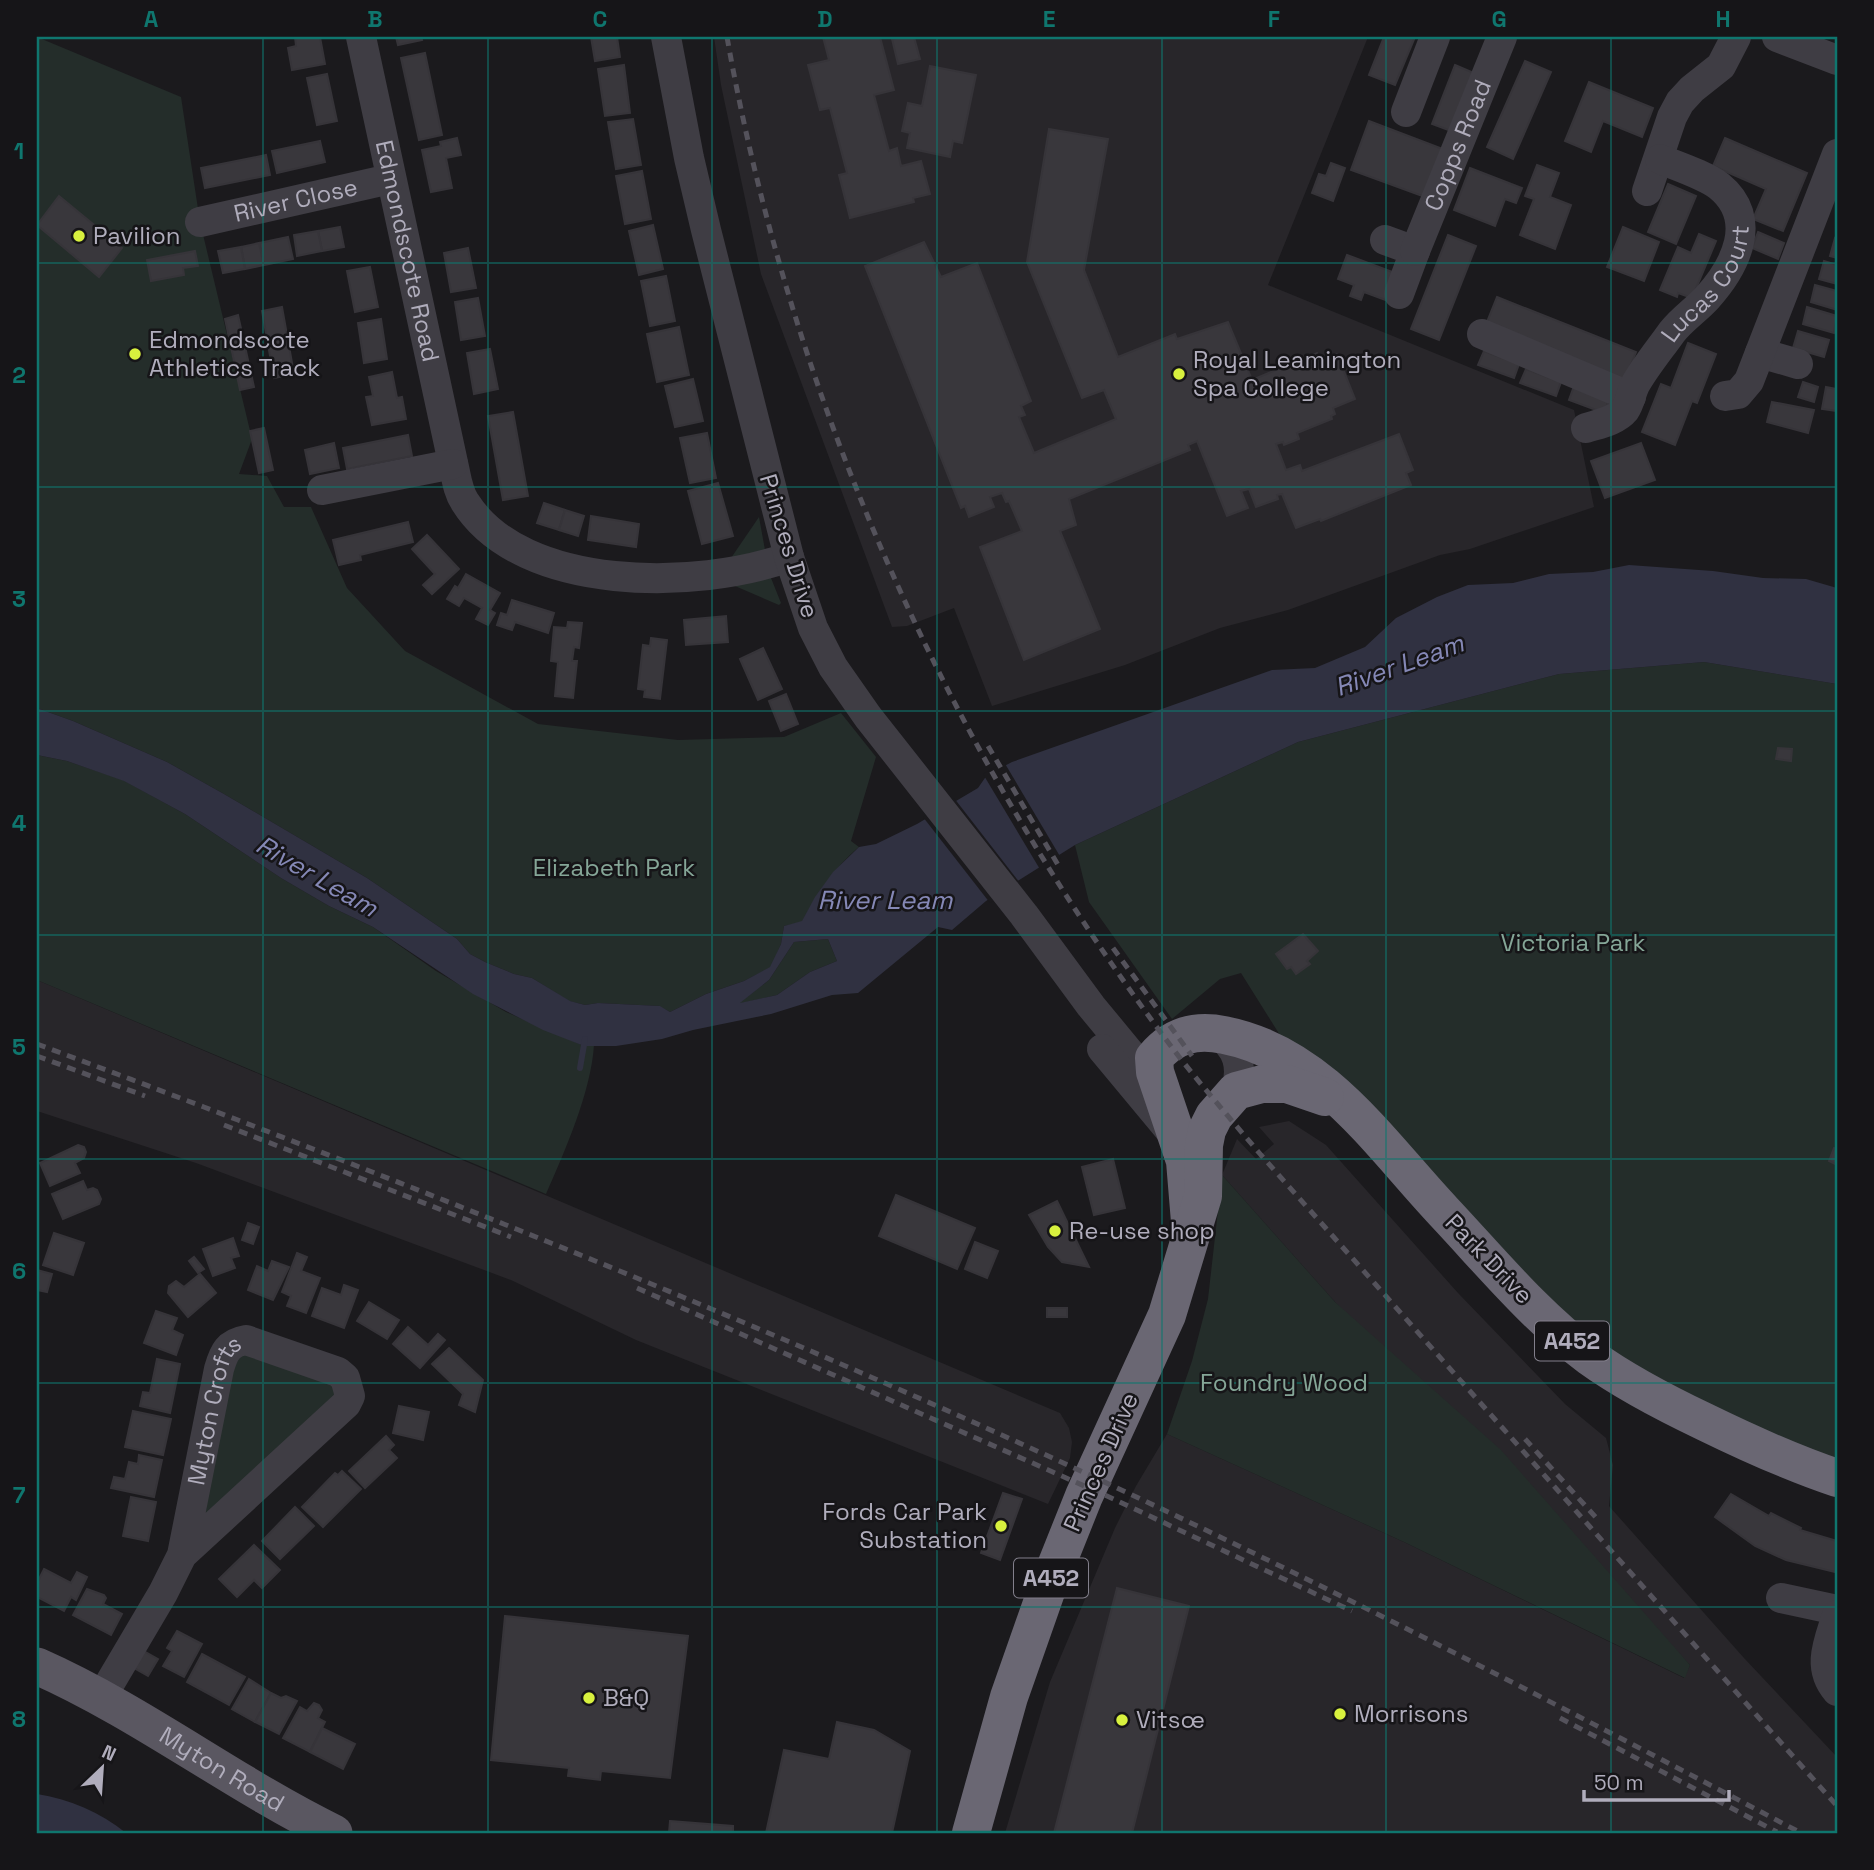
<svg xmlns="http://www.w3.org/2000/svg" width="1874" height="1870" viewBox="0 0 1874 1870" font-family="'Space Grotesk',sans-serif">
<rect width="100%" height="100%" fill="#1b1a1d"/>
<!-- built -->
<g fill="#28262a">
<polygon points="714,37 1368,37 1268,285 1574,410 1594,507 1470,549 1440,555 1288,610 1220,628 1125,665 992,706 954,608 907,626 892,627 761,274 721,85"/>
<polygon points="37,980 1060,1413 1069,1428 1072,1442 1070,1458 1048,1504 636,1340 511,1280 196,1163 37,1111"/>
<polygon points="1289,1121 1326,1145 1458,1293 1565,1404 1606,1438 1613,1465 1609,1506 1744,1658 1837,1757 1837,1833 1005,1833 1050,1682 1115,1528 1136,1486 1167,1434 1404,1542 1684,1678 1690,1665 1335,1302 1222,1175 1237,1139 1256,1159 1274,1144 1259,1127"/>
</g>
<!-- green -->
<g fill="#242d2a">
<path d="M37,37L181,97L200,222L252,439L239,474L267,476L284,507H311L347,588L405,651L538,724L678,740L784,737L841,713L876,757L851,841L859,847C834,868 817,893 802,922L784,926L781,944L771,967L744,981L706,994L670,1012L659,1006L598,1003L585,1005L569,1001L532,978L514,974L485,962L470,954L457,939L367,878L224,794L167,762L73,721L37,708Z"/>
<polygon points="759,517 765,550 731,558"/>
<polygon points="767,576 771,578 781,603 779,605 735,586 733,582"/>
<polygon points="1704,662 1837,684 1837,1465 1701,1406 1583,1332 1288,1048 1241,973 1220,979 1172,1019 1089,902 1075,845 1298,742 1559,674"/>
<path d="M37,755L67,761L123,780L185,814L281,878L329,906L373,927L436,971L506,1012L584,1046L594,1045C591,1092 565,1151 546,1194L37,980Z"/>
<polygon points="828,939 837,961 810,972 777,995 738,1004 769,980 794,942"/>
<polygon points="1222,1175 1335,1302 1501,1450 1690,1665 1685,1678 1404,1542 1167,1434 1192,1361 1208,1299"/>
<polygon points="255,1351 332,1377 341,1398 215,1524 201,1512 229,1365 238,1354"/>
</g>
<!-- water -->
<g fill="#303141" fill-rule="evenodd">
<path d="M1629,565L1713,571L1763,578L1806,579L1837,588V684L1704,662L1559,674L1298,742L1075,845L986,901L952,930L938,927L858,993L832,995L771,1014L693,1030L662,1039L616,1046H584L543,1030L473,994L373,927L329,906L281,878L185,814L124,781L67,761L37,755V708L73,721L167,762L224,794L367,878L457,939L470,954L485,962L514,974L532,978L570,1001L585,1005L598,1003L660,1006L670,1012L706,994L744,981L770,967L781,944L784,926L802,921L815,897L833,872L859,847L876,844L917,824L978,788L987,775L1012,762L1272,670L1315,668L1365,647L1396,618L1437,597L1468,585L1513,583L1549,574L1593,572ZM828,939L837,961L810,972L777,995L740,1003L769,980L794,942Z"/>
<path d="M37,1794C69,1799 100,1812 126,1833H37Z"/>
</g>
<!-- pier -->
<g fill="#1b1a1d">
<polygon points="1004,762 1061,858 1041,871 983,774"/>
<polygon points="954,798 1020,883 990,903 923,817"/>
</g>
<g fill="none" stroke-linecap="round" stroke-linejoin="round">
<!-- stream -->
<polyline stroke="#303141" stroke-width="6" points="580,1068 585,1039"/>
</g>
<!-- building -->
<g fill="#39373c" stroke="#363439" stroke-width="2">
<polygon points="295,37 320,37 325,64 292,70 288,48 296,46"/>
<polygon points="396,37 421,37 422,40 398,45"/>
<polygon points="591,37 617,37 620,57 595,61"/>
<polygon points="823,37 880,37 894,90 874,95 889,151 897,148 901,166 921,161 930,194 913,198 914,202 850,218 839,175 847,173 830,108 820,110 808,65 829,60"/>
<polygon points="901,37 914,37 920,59 898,64 892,39"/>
<polygon points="1384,37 1415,37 1395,85 1369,75"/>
<polygon points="425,53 442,135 419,140 401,58"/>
<polygon points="1525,61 1551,72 1513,159 1487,147"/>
<polygon points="624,65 630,113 605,116 598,69"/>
<polygon points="1455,65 1474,73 1451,131 1432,124"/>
<polygon points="930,66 976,75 962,143 953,141 950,157 907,148 910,133 902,131 908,103 922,106"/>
<polygon points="327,74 337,121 317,125 307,78"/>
<polygon points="1589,82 1653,108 1642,137 1603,121 1591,152 1565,141"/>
<polygon points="633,119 641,165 616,169 608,122"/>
<polygon points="1369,121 1443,149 1425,197 1351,170"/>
<polygon points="1049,129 1108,139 1084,270 1118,357 1175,334 1177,339 1228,322 1252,380 1317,353 1319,361 1337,354 1355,399 1333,408 1335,414 1331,416 1332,419 1297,433 1299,439 1284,445 1283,442 1276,444 1286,470 1300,465 1302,471 1399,434 1413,470 1406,473 1411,485 1321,521 1320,519 1296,528 1282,494 1277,495 1278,499 1256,507 1249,489 1241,491 1248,508 1227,516 1197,441 1188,445 1190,450 1069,499 1076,525 1060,531 1100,629 1024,660 980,547 1022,531 1009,501 1006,502 1002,493 990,497 994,507 969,517 965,506 961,508 865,266 924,242 941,277 977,263 1031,401 1021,406 1025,415 1019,417 1034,453 1116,419 1104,390 1082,398 1027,262"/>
<polygon points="457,138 461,155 446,158 452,188 431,192 422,150 441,146 440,142"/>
<polygon points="1725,138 1807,173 1783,231 1753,219 1766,189 1713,166"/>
<polygon points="320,141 325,162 277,173 272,151"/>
<polygon points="266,155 270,175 205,188 201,168"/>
<polygon points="1331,163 1345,168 1333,201 1312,193 1319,174 1326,176"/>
<polygon points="1537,165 1559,173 1550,197 1571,205 1555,249 1520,235 1534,199 1525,196"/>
<polygon points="1470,168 1522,188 1516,203 1505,199 1495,226 1454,210"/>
<polygon points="642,171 651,219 625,224 616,176"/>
<polygon points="1668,184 1696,196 1676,244 1648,232"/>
<polygon points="59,196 122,248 99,277 37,225"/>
<polygon points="653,225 663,269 639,275 629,231"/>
<polygon points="340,227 344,247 322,251 318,231"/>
<polygon points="1623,227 1659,242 1644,281 1607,267"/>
<polygon points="318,231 322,251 297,256 294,235"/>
<polygon points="1758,232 1784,243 1778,259 1752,248"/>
<polygon points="1699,234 1716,241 1692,298 1678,293 1677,297 1660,290 1678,247 1691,253"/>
<polygon points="1448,235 1476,246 1439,340 1411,329"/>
<polygon points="288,237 293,259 264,265 259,243"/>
<polygon points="1835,238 1837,239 1837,258 1830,256"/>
<polygon points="259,243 264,265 245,269 241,247"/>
<polygon points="241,247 245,269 223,273 218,251"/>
<polygon points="468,248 476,288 451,292 444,253"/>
<polygon points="195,251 198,266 183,268 184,275 151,281 147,260"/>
<polygon points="1347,255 1398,274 1388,301 1364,292 1361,300 1350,296 1354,285 1338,279"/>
<polygon points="1824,261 1837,265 1837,284 1819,279"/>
<polygon points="370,267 378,307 355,312 347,271"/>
<polygon points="666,276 675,321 650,326 641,281"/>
<polygon points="1815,285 1837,291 1837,310 1811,302"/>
<polygon points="1497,297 1636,352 1624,382 1485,327"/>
<polygon points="478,298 485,336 461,340 455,302"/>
<polygon points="282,307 294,374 274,378 262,311"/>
<polygon points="1807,307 1837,316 1834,333 1803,324"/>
<polygon points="238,315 254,387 240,390 225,319"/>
<polygon points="381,319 387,359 364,363 358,323"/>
<polygon points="679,327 689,375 657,382 647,334"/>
<polygon points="1798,331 1829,340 1824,357 1793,348"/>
<polygon points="1688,343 1716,354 1697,403 1692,401 1675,445 1642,432 1661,384 1671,388"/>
<polygon points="490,349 498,389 474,394 467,353"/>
<polygon points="1484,351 1519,364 1514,378 1478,365"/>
<polygon points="1526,369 1561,382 1556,396 1520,383"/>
<polygon points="392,372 397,398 402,397 406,419 372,425 366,397 373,396 369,377"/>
<polygon points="693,379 703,421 675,427 665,386"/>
<polygon points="1803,382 1818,387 1814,402 1798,397"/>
<polygon points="1574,386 1609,400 1604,413 1569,400"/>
<polygon points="1826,387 1837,389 1837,411 1822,409"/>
<polygon points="1772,402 1814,410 1808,433 1767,422"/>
<polygon points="513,412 528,496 503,500 488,416"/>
<polygon points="264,428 273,470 259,473 250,431"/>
<polygon points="707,433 716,478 690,483 680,438"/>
<polygon points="408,435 412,456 347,469 343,448"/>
<polygon points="334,443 339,468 310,474 305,450"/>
<polygon points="1641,443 1655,480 1605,498 1591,461"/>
<polygon points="718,483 733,536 702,544 688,491"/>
<polygon points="544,503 565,510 559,530 537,523"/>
<polygon points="565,510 584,516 578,536 559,530"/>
<polygon points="591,516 639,524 636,547 588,540"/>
<polygon points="408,522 413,542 360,555 361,560 339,565 333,540"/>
<polygon points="427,535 459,569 432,594 423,585 435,574 412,549"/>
<polygon points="466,574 500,593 490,610 495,613 488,625 476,619 482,608 464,598 459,606 447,599 455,586 458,588"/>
<polygon points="512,600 554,613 548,633 515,622 512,630 497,625 501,613 507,615"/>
<polygon points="726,616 728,642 686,645 684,620"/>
<polygon points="568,622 582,623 579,648 574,647 572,661 577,661 573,698 555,696 558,662 551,661 554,627 567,628"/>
<polygon points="651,638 667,640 660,699 644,697 645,690 638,689 643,645 650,646"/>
<polygon points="763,648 782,689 758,700 740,659"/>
<polygon points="786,694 798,724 781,731 769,701"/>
<polygon points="1778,748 1792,749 1791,761 1776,759"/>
<polygon points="1303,934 1318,951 1307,961 1310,964 1296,974 1291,967 1287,969 1276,954"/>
<polygon points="78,1145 84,1147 86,1152 84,1158 75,1163 80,1173 50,1186 40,1163"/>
<polygon points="1834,1148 1837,1149 1837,1165 1829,1161"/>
<polygon points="1113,1159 1125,1208 1094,1215 1082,1167"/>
<polygon points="83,1181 87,1190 93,1188 97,1190 101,1199 99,1204 63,1219 52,1194"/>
<polygon points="896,1195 975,1228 957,1269 879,1236"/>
<polygon points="1057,1201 1089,1267 1062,1262 1048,1247 1029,1215"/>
<polygon points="248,1223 259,1227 253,1244 242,1240"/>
<polygon points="54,1233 84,1243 73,1275 43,1265"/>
<polygon points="233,1238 239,1256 231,1258 235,1268 213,1276 203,1249"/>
<polygon points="975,1242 998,1251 987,1278 965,1269"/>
<polygon points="297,1253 307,1257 301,1271 320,1278 306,1313 287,1306 291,1296 282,1292"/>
<polygon points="194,1257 204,1269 198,1273 189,1261"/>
<polygon points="272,1261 289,1267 273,1300 248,1290 257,1266 268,1271"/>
<polygon points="37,1270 52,1274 47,1292 37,1290"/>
<polygon points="200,1274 216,1293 188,1317 168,1293 169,1286 176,1281 184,1287"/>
<polygon points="344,1285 358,1290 344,1328 312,1316 322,1288 341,1295"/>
<polygon points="369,1302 399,1320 387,1339 357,1321"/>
<rect x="1047" y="1308" width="20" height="9"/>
<polygon points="156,1311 177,1318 172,1330 183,1335 176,1355 144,1343"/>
<polygon points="408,1327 428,1345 438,1334 445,1340 420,1368 393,1344"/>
<polygon points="449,1348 483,1380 475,1412 459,1405 463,1394 432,1364"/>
<polygon points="157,1359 180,1364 170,1413 140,1406 143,1392 150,1393"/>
<polygon points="399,1406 429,1412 423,1440 393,1433"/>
<polygon points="133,1411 171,1419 163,1455 125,1447"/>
<polygon points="386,1436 394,1445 389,1450 397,1458 365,1488 349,1471"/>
<polygon points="139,1455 162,1460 154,1497 111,1488 114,1477 125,1479 129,1462 138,1464"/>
<polygon points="342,1471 361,1489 323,1527 302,1507 335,1473 338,1475"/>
<polygon points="1003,1493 1022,1499 1000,1560 981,1553"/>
<polygon points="1731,1494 1769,1516 1771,1513 1801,1528 1800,1530 1837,1541 1835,1572 1786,1560 1755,1546 1715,1517"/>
<polygon points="131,1497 156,1502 148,1541 123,1536"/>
<polygon points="295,1507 314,1526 280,1559 262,1541"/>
<polygon points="254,1545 280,1570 262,1588 254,1580 237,1597 219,1579"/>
<polygon points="44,1569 71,1583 77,1572 87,1577 76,1600 71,1597 64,1611 37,1597 37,1583"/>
<polygon points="1117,1588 1189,1606 1132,1833 1054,1833"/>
<polygon points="87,1589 104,1595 106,1598 103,1604 122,1614 111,1635 73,1615"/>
<polygon points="505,1616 688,1636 670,1778 601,1771 600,1780 568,1776 569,1768 491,1760"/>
<polygon points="177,1631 202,1644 184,1677 163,1666 172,1651 167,1648"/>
<polygon points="142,1650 158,1659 148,1676 132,1667"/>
<polygon points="202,1654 245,1677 229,1705 187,1682"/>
<polygon points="249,1679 271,1693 255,1722 232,1709"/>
<polygon points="271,1693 281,1698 286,1696 297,1701 279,1734 255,1722"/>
<polygon points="314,1703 319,1705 322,1710 318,1718 325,1722 310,1752 283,1738 300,1707 307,1711"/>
<polygon points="837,1722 874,1730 910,1751 892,1833 766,1833 784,1750 829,1759"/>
<polygon points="322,1728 355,1744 343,1769 310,1752"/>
<polygon points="670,1821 733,1826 733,1833 669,1833"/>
</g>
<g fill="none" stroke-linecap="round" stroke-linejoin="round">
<!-- minor -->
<g stroke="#3f3d44" stroke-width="30">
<path id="s1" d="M361,37L455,472C457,482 459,493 465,502C522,593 699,590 789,557"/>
<polyline points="666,37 689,158 706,230 789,557 813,628 833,667 868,717 1024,915 1091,1006 1129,1052 1164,1087"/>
<polyline points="1777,37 1837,60"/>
<polyline points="1406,112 1435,37"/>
<polyline points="1647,191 1672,117 1680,102 1692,89 1721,66 1736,37"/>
<path id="s2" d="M200,222L390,179"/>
<polyline points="1385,240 1415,251 1399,294"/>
<path id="s3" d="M1415,251L1502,37"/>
<polyline points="1482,334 1631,397"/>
<polyline points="1760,353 1798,364"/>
<polyline points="1725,396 1738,394 1749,381 1837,154"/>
<path id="s4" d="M1586,428C1598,424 1616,421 1625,410C1630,403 1631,393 1635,385C1645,367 1660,349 1672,332C1682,319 1696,310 1707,298C1735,267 1760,219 1719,186C1705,175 1677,166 1660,159"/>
<polyline points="322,490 453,464"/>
<path d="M1218,1034C1238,1049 1243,1066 1236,1091"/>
<polyline points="1102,1049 1171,1132"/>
<polyline points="1781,1598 1837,1610"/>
<path d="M1837,1615C1829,1641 1816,1667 1837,1691"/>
<path id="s5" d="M101,1698L163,1593L182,1555L219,1369C224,1352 228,1343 246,1340L338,1372L345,1378L350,1396L346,1404L182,1555"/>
</g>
<!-- major -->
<path stroke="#5a5761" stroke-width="37" id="s6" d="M37,1666C141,1712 232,1783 334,1833"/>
<!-- highway -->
<g stroke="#6a6773" stroke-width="38">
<path d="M1191,1234L1185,1161L1155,1072L1154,1058C1173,1035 1195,1029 1224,1035C1321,1054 1380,1144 1443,1211C1490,1261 1535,1316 1590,1357C1626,1383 1665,1403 1705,1422C1748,1443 1792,1463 1837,1478"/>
<polyline points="971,1833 1009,1697 1048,1586 1084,1496 1167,1315 1203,1196 1204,1145 1207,1130 1214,1116 1236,1091 1262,1084 1287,1084 1325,1097"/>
</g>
<!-- rail -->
<g stroke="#54525b" stroke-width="5" stroke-dasharray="9 7" stroke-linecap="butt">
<path d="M727,37C793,408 952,759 1180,1058C1206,1091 1234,1123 1261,1155L1837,1806"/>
<polyline points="988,746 1061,870"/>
<polyline points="1113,948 1192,1056"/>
<path d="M37,1044C395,1178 751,1318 1098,1479C1336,1590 1569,1710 1801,1833"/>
<polyline points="37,1056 145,1096"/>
<polyline points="224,1125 511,1237"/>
<polyline points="637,1288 1107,1496 1352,1611"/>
<polyline points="1525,1439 1600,1522"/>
<polyline points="1560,1718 1777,1832"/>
</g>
</g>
<!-- grid -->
<path fill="none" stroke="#0f766e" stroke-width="2" stroke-opacity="0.55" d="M263,37V1833M488,37V1833M712,37V1833M937,37V1833M1162,37V1833M1386,37V1833M1611,37V1833M37,263H1837M37,487H1837M37,711H1837M37,935H1837M37,1159H1837M37,1383H1837M37,1607H1837"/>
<!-- markers -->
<g fill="#d8f13e" stroke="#161518" stroke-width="2.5">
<circle cx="79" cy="236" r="7"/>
<circle cx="135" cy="354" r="7"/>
<circle cx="1179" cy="374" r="7"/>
<circle cx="1055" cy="1231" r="7"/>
<circle cx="1001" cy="1526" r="7"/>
<circle cx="589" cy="1698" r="7"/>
<circle cx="1340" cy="1714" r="7"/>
<circle cx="1122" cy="1720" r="7"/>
</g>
<g text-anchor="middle" stroke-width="5" stroke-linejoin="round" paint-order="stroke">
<!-- shield labels -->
<g fill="#161518" stroke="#827f8b" stroke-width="2">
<rect x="1535" y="1321.5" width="74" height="39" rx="5"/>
<rect x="1014" y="1558.5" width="74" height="39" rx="5"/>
</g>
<g font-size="23" font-weight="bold" fill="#b0adbc">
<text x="1572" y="1349">A452</text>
<text x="1051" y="1586">A452</text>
</g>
<!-- street labels -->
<g font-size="24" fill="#b0adbc" stroke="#161518">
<text dy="8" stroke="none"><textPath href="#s3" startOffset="114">Copps Road</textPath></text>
<text dy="8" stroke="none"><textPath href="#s2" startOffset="98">River Close</textPath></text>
<text dy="8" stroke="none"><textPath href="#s1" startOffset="219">Edmondscote Road</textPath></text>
<text dy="8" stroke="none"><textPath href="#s4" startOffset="196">Lucas Court</textPath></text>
<text transform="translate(789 546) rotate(73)" y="8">Princes Drive</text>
<text transform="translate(1489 1259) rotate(46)" y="8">Park Drive</text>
<text dy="8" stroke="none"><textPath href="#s5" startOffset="313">Myton Crofts</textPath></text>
<text transform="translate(1101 1462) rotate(-66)" y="8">Princes Drive</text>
<text dy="8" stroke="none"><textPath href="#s6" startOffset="212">Myton Road</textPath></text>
</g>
<!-- poi labels -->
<g font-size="24" fill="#b0adbc" stroke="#161518" text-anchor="start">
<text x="93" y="244">Pavilion</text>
<text x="149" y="348">Edmondscote<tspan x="149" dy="28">Athletics Track</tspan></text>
<text x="1193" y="368">Royal Leamington<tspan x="1193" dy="28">Spa College</tspan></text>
<text x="1069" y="1239">Re-use shop</text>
<text x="987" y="1520" text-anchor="end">Fords Car Park<tspan x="987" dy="28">Substation</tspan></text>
<text x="603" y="1706">B&amp;Q</text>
<text x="1354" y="1722">Morrisons</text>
<text x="1136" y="1728">Vitsœ</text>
</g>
<!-- park labels -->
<g font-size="24" fill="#85a697" stroke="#161518">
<text x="614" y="876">Elizabeth Park</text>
<text x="1573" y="951">Victoria Park</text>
<text x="1284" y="1391">Foundry Wood</text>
</g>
<!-- water labels -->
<g font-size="26" font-style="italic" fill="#8588b6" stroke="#161518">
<text transform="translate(1399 665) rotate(-20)" y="9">River Leam</text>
<text transform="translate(317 876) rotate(30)" y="9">River Leam</text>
<text x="885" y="909">River Leam</text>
</g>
</g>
<!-- border -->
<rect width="1874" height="1870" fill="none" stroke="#161518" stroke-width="77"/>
<!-- north arrow -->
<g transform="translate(102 1768) rotate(25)" stroke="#161518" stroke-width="5" paint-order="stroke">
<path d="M0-5L12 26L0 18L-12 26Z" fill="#b0adbc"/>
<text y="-10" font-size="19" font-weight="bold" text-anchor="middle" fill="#b0adbc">N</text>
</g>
<!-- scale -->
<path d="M1584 1790v10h145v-10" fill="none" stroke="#b0adbc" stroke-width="3.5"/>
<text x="1594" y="1790" font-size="21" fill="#b0adbc" stroke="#161518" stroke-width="5" paint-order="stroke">50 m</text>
<rect x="38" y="38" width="1798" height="1794" fill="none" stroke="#0f766e" stroke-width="2.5"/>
<g font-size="23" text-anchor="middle" font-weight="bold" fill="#0f766e">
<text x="151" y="27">A</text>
<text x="375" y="27">B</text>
<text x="600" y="27">C</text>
<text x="825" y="27">D</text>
<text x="1049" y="27">E</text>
<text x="1274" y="27">F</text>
<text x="1499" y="27">G</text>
<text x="1723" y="27">H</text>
<text x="19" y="159">1</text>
<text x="19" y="383">2</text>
<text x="19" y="607">3</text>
<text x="19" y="831">4</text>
<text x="19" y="1055">5</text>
<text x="19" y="1279">6</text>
<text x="19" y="1503">7</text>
<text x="19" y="1727">8</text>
</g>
</svg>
